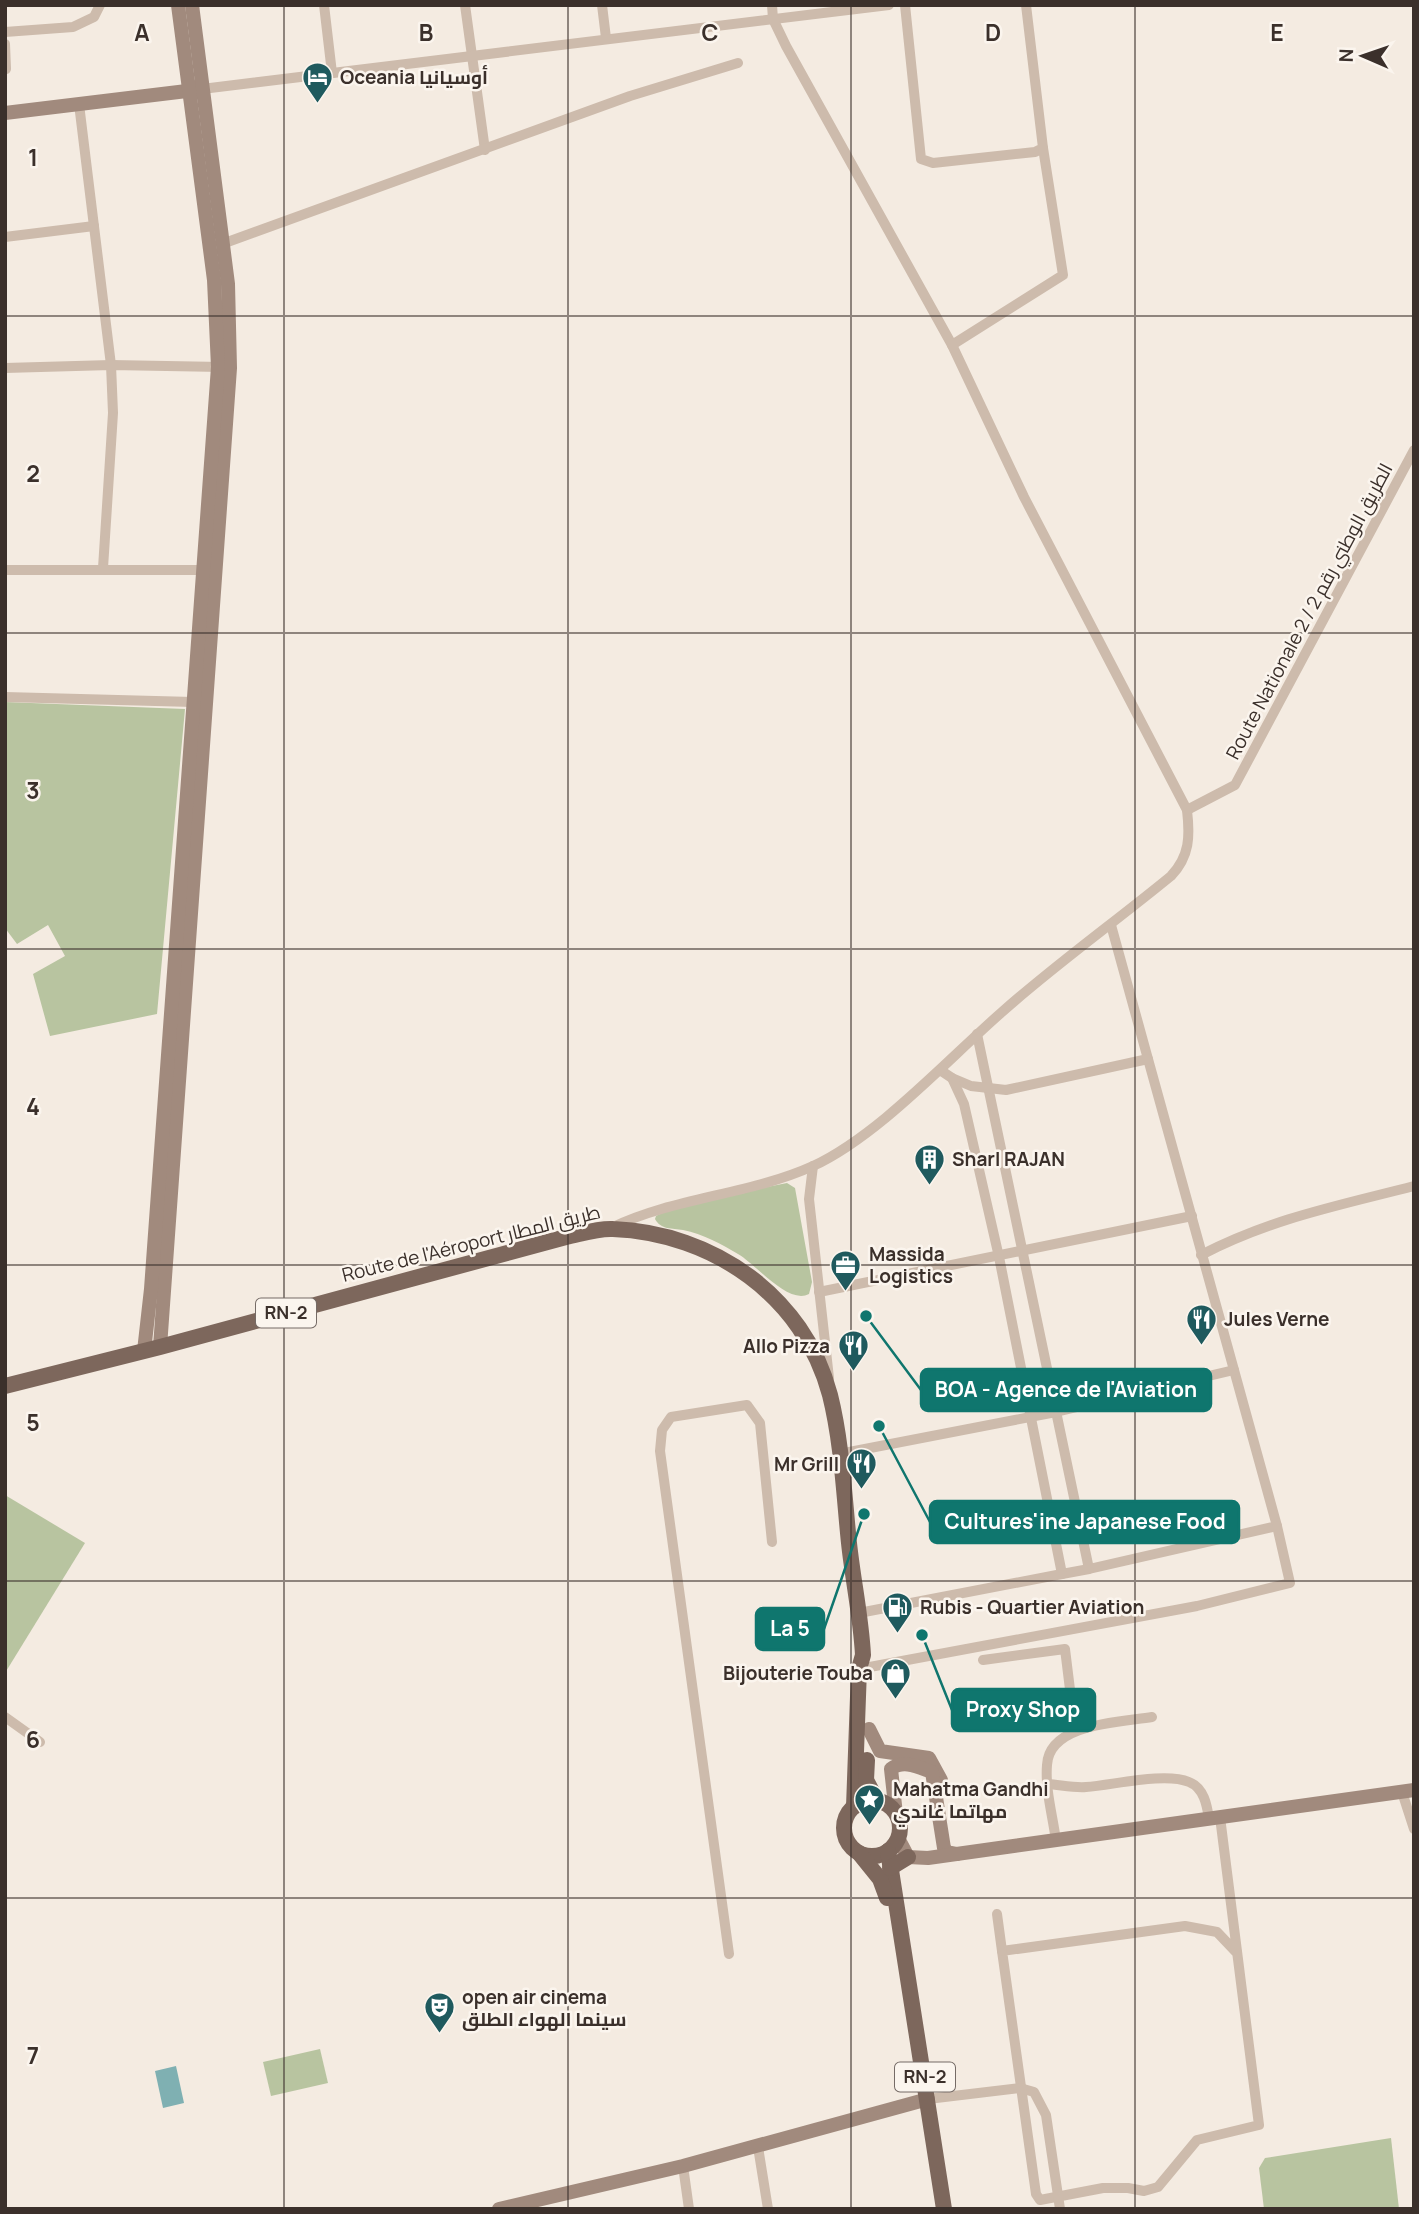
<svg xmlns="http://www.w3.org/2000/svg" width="1419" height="2214" viewBox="0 0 1419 2214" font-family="Manrope,Cairo,sans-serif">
<rect width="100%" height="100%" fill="#f4ebe1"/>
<!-- green -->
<g fill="#b8c4a0">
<polygon points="5,702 185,709 157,1014 50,1036 33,974 65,956 48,925 17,944 5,928"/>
<path d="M787,1183L795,1188L812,1282L809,1294C788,1305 757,1265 738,1254C721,1244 703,1234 683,1230C672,1228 661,1230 655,1219L656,1216L677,1205Z"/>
<polygon points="5,1495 85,1543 5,1673"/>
<polygon points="320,2049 328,2083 271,2096 263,2062"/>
<polygon points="1391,2138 1399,2209 1264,2209 1259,2168 1265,2158"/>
</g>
<!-- water -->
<polygon fill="#7fb0b2" points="176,2066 184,2103 163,2108 155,2071"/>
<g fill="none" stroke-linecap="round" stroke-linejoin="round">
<!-- street -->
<g stroke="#cdbbac" stroke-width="10">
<polyline points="324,5 332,73"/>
<polyline points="465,5 485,150"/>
<polyline points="602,5 606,38"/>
<polyline points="905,5 921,159 933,163 1035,152 1043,148 1026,5"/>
<polyline points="5,32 73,27 94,17 100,5"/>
<polyline points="5,44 6,69"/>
<polyline points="202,89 889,5"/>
<polyline points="79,104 111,365 113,413 103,568"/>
<polyline points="5,237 94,226"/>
<polyline points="222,244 630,96 738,63"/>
<polyline points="952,345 1063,275 1043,148"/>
<polyline points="5,368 111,365 222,367"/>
<polyline points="5,570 208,570"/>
<polyline points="5,697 193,702"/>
<polyline points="1187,810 1235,785 1414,450"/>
<polyline points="1111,925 1148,1059"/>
<polyline points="977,1034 1089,1569 1277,1526 1234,1370"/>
<polyline points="813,1166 809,1199 829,1378"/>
<path d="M611,1228C675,1197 749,1195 813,1166C878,1136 947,1060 1002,1012C1056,964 1115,922 1171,876C1190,856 1190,836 1187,810L1024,497L952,345L786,46L773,19L772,5"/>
<path d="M1201,1255C1273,1218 1337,1206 1414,1186"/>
<polyline points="819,1292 1192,1216"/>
<polyline points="839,1454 1056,1412 1234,1370 1148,1059 1006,1090 971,1086 952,1078"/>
<polyline points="1062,1574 1089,1569"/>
<polyline points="859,1613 1062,1574 999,1257 964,1104 952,1078 940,1070"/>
<polyline points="983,1660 1065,1649 1075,1730"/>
<polyline points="859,1669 1197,1606 1290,1583 1277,1526"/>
<polyline points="5,1717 40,1742"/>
<path d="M1048,1784C1061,1785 1074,1788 1086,1787C1114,1785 1165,1772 1189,1782C1204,1788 1207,1805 1209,1819"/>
<polyline points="1402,1792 1414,1829"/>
<polyline points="1220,1817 1259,2125 1197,2140 1158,2187 1144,2191 1128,2188 1103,2188 1040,2200 1036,2194 1002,1951 1185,1926 1217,1932 1236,1952"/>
<path d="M1056,1841C1053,1817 1045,1790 1047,1765C1049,1723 1121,1722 1152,1717"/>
<polyline points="997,1914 1002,1951"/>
<polyline points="729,1954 660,1451 662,1430 671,1417 747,1405 760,1423 772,1542"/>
<polyline points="928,2099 1020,2088 1034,2092 1046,2115 1060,2209"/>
<polyline points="758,2147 768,2209"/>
<polyline points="683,2166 689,2209"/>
</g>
<!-- secondary -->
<g stroke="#a18a7d" stroke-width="14">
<polyline points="5,113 195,90"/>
<polyline points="160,1347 230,368 228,284 192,5"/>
<polyline points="144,1351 151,1289 218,367 214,280 178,5"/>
<polyline points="869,1729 880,1751 929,1758 941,1780"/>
<path d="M896,1814L891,1769C903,1759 918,1767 932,1772L944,1848L947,1852L957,1854"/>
<polyline points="898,1838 908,1857 928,1858 1414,1790"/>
<polyline points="499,2209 683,2166 928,2099"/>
</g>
<!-- primary -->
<g stroke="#7d675c" stroke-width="16">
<path d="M5,1386L160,1347L566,1237C581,1234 598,1228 613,1229C713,1233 804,1296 830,1395C842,1443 844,1495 849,1543C853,1581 861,1617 863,1655L859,1669L854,1807"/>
<polyline points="867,1760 866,1780 877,1801"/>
<circle cx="872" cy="1828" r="28"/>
<polyline points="888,1851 944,2209"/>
<polyline points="859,1853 880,1879 887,1898"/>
<polyline points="890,1868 908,1857"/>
</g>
</g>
<!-- grid -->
<path fill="none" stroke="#3b302b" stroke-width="2" stroke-opacity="0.55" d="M284,5V2209M568,5V2209M851,5V2209M1135,5V2209M5,316H1414M5,633H1414M5,949H1414M5,1265H1414M5,1581H1414M5,1898H1414"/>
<!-- icons -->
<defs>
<symbol id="hotel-pin" viewBox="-11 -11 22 30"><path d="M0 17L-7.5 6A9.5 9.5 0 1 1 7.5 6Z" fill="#1f5a5e" stroke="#fbf5ee"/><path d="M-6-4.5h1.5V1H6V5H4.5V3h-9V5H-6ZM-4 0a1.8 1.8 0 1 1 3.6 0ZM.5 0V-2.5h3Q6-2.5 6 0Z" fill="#fff"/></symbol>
<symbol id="building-pin" viewBox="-11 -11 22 30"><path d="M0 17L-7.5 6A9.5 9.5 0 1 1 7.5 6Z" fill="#1f5a5e" stroke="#fbf5ee"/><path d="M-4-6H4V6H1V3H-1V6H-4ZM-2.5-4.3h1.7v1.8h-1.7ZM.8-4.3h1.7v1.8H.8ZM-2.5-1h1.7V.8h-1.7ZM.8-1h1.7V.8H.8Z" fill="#fff"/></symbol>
<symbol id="office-pin" viewBox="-11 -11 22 30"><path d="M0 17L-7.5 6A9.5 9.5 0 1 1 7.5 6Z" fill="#1f5a5e" stroke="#fbf5ee"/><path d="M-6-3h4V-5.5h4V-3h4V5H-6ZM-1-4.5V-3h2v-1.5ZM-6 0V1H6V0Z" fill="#fff"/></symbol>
<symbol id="restaurant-pin" viewBox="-11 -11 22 30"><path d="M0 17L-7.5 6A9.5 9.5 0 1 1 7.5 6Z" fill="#1f5a5e" stroke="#fbf5ee"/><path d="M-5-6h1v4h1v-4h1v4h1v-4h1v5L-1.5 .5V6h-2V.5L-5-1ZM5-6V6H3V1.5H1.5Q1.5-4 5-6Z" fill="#fff"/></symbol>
<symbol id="fuel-pin" viewBox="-11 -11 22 30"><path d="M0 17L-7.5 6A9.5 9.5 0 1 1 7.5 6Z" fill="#1f5a5e" stroke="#fbf5ee"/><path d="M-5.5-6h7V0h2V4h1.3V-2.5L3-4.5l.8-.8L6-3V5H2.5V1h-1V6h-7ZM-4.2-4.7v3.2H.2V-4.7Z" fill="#fff"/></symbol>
<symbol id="shop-pin" viewBox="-11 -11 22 30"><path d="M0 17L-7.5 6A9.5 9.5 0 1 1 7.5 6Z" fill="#1f5a5e" stroke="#fbf5ee"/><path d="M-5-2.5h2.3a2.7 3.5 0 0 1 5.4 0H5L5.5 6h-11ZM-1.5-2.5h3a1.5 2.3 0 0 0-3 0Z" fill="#fff"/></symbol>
<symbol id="sight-pin" viewBox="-11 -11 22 30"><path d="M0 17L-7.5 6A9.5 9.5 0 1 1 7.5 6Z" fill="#1f5a5e" stroke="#fbf5ee"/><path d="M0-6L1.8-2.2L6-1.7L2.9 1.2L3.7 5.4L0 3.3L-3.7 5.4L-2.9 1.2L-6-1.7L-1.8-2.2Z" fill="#fff"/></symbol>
<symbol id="theatre-pin" viewBox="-11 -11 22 30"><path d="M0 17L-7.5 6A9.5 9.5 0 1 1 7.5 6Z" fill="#1f5a5e" stroke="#fbf5ee"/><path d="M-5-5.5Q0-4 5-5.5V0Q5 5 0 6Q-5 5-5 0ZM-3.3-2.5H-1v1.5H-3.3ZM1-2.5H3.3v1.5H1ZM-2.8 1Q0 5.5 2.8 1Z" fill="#fff"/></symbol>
</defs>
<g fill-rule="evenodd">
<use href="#hotel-pin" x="300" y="60" width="35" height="47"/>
<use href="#building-pin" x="912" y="1142" width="35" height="47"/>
<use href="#office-pin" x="828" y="1248" width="35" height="47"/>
<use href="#restaurant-pin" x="1184" y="1302" width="35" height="47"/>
<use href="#restaurant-pin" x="836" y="1328" width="35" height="47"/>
<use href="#restaurant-pin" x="844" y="1446" width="35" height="47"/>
<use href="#fuel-pin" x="880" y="1590" width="35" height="47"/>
<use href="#shop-pin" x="878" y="1656" width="35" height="47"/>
<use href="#sight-pin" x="852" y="1782" width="35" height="47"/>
<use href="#theatre-pin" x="422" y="1990" width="35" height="47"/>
</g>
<g text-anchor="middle" stroke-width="5" stroke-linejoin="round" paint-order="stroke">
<!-- shield labels -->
<g fill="#fbf5ee" stroke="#756b66" stroke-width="2">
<rect x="256" y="1298.5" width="60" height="29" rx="5"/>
<rect x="895" y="2062.5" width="60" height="29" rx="5"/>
</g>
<g font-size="18" font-weight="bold" fill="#3b302b">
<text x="286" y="1319">RN-2</text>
<text x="925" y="2083">RN-2</text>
</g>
<!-- poi labels -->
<g font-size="19" font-weight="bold" fill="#3b302b" stroke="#fbf5ee" text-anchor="start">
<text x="340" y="84">Oceania أوسيانيا</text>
<text x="952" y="1166">Sharl RAJAN</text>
<text x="869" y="1261">Massida<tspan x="869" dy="22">Logistics</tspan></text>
<text x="1224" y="1326">Jules Verne</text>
<text x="830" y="1353" text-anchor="end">Allo Pizza</text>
<text x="839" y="1471" text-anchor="end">Mr Grill</text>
<text x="920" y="1614">Rubis - Quartier Aviation</text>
<text x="873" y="1680" text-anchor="end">Bijouterie Touba</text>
<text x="893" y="1796">Mahatma Gandhi<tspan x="893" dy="22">مهاتما غاندي</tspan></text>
<text x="462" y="2004">open air cinema<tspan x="462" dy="22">سينما الهواء الطلق</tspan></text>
</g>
<!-- street labels -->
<g font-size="19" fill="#3b302b" stroke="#fbf5ee">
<text transform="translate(1309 611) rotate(-62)" y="7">Route Nationale 2 / الطريق الوطني رقم 2</text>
<text transform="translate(471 1243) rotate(-14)" y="7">Route de l'Aéroport طريق المطار</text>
</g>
</g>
<g font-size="23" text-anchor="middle" font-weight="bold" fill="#3b302b" stroke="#fbf5ee" stroke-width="5" stroke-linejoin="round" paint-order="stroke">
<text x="142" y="41">A</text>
<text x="426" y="41">B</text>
<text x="710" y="41">C</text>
<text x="993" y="41">D</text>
<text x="1277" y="41">E</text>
<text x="33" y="166">1</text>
<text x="33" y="482">2</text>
<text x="33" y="799">3</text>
<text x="33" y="1115">4</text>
<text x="33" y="1431">5</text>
<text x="33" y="1748">6</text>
<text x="33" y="2064">7</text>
</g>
<!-- callouts -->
<path fill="none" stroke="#0f766e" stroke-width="2.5" d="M866 1316L921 1390M879 1426L930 1522M864 1514L824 1629M922 1635L952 1710"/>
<g fill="#0f766e" stroke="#fbf5ee" stroke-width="2.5">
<circle cx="866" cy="1316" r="7"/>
<circle cx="879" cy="1426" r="7"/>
<circle cx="864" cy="1514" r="7"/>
<circle cx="922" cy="1635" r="7"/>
</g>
<g fill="#0f766e" stroke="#0f766e" stroke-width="2.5">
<rect x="921" y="1369" width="290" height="42" rx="7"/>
<rect x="930" y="1501" width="309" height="42" rx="7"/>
<rect x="756" y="1608" width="68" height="42" rx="7"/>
<rect x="952" y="1689" width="143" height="42" rx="7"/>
</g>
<g font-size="21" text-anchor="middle" font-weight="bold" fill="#fff">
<text x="1066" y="1397">BOA - Agence de l'Aviation</text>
<text x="1085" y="1529">Cultures'ine Japanese Food</text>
<text x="790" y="1636">La 5</text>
<text x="1023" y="1717">Proxy Shop</text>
</g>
<!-- border -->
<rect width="1419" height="2214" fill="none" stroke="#3b302b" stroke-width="14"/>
<!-- north arrow -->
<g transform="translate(1363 56) rotate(272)" stroke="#fbf5ee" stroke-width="5" paint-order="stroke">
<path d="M0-5L12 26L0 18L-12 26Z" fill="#3b302b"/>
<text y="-10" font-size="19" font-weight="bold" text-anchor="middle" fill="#3b302b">N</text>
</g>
</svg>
